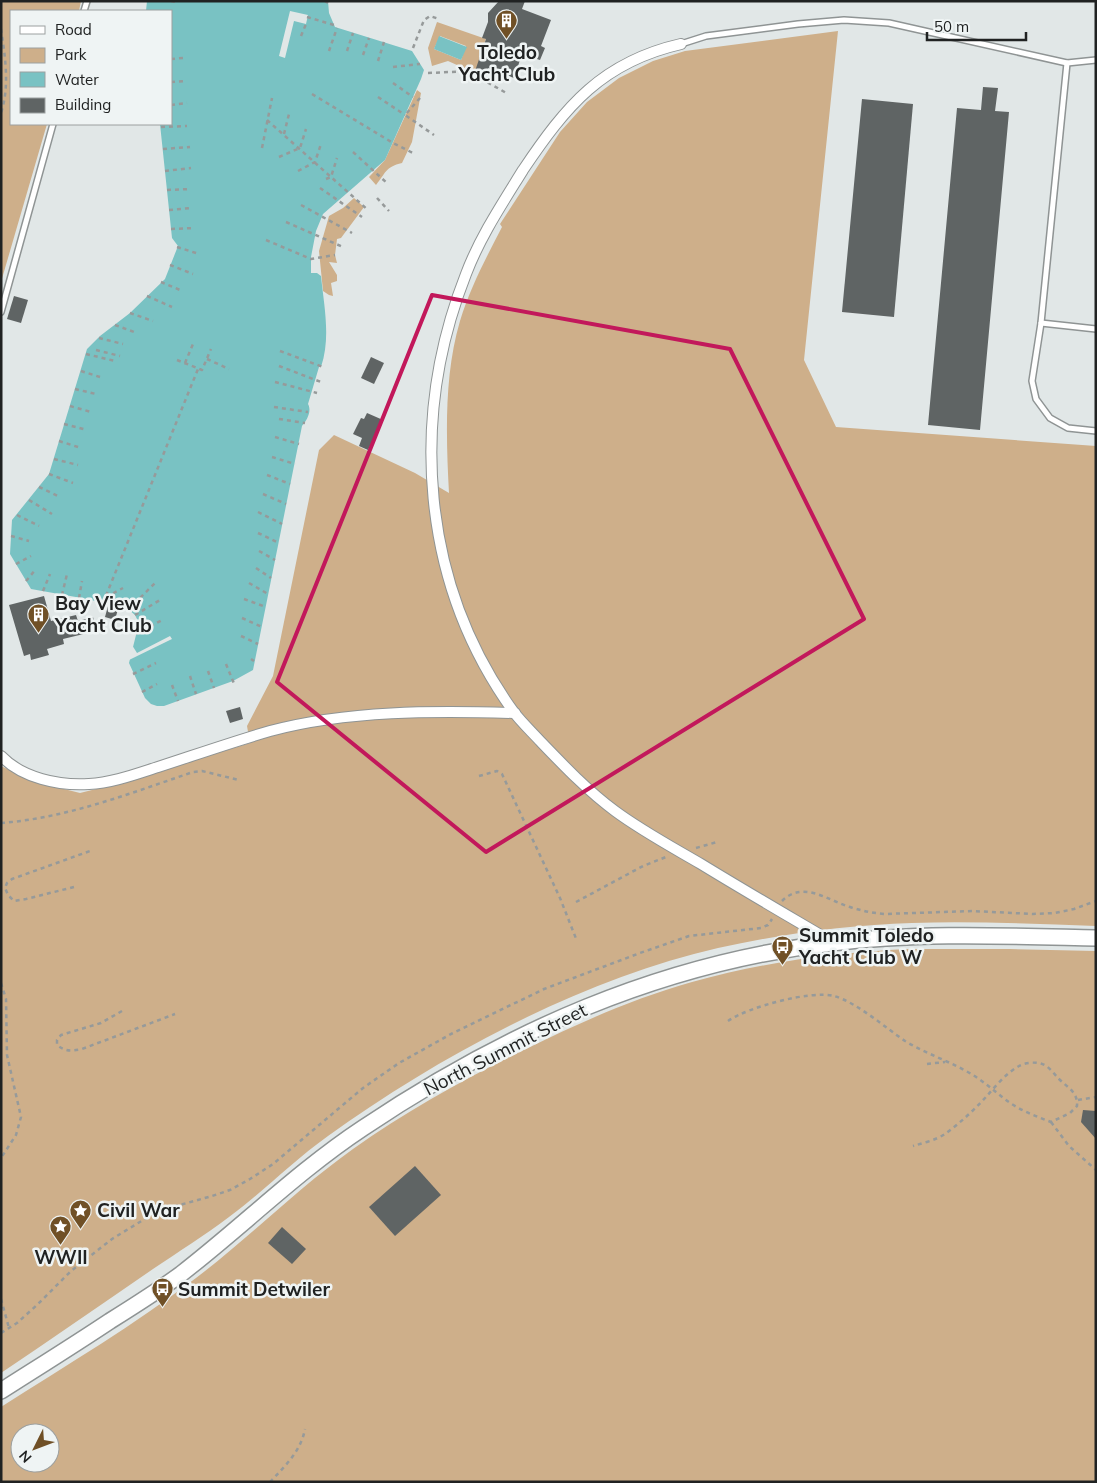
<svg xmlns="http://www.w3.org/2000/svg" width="1097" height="1483" viewBox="0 0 1097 1483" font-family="Mulish,sans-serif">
<rect width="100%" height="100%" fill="#e1e7e7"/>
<!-- green -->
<g fill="#ceaf8a" fill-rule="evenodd">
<polygon points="1,1 81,1 79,11 11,11 11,124 47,124 1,282"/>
<path d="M437,22L486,39L479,57L481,58L475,73L448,61L432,66L428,48ZM440,36L466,46L461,60L434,49Z"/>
<path d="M838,31L804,360L836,427L1096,446V926C1035,924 973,921 912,923C847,925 781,934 718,948C583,979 440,1055 328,1136C293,1161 263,1192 229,1217C204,1236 178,1252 153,1269C102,1304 52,1339 1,1373V766L32,781L80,793L120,783L250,743L247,726L273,676L319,450L334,435L415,473L449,493C446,437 444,375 460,321C470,288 486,258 502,227L500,224L560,132L587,102L619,78L653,61L685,51Z"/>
<path d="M417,90L421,93L412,142L402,163C385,167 386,173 376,185L369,177L385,160Z"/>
<polygon points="354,198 364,207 341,238 337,239 335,255 337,263 329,262 337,275 337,281 331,283 333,296 329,295 323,291 319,251 329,216 343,208"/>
<path d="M907,949H1010L1096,951V1482H1V1407C67,1365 134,1325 196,1278C250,1237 298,1188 353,1149C408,1110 468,1077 528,1048C581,1022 635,998 692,982C763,962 834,953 907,949ZM20,1433H50V1463H20Z"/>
</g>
<!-- water -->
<g fill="#79c2c3">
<path d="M147,1H328L329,13L335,27L412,51L424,70L421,79L385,160L323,214L316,231L311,257V273H317L321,276C324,306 331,338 321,367H319L308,404C312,411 307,420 302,426L253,670L233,681L164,706H157L151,704L145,698L129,663L138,627V621L135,615L128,609L87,599L31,589L10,554L12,520L49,474L87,349L100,336L130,313L165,279L178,246L172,238L160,124H171V11H146Z"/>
<polygon points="439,36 467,47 461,60 434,49"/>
</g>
<!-- pier -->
<g fill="#e1e7e7">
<polygon points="290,11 308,15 306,24 294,21 285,58 279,56"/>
<polygon points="170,636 172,639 129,660 132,645 137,653"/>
</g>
<!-- building -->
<g fill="#5f6464">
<polygon points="499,1 525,1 522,9 551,20 541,46 545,48 540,60 522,54 514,78 488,68 484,78 474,74 486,39 482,38 488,22 488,13"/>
<polygon points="983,87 998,88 995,111 1009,112 980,430 928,425 957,108 981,110"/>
<polygon points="862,99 913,104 894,317 842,312"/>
<polygon points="14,296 28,300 21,323 7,319"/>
<polygon points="371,357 384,363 374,384 361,378"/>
<polygon points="367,413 383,420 368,450 359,446 362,438 353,434 361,418 364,419"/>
<polygon points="44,596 51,621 76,615 78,621 93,617 96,631 63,639 64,644 47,649 49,655 31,660 30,654 24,656 9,605"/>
<polygon points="108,606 118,609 115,620 105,617"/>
<polygon points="240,707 243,719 230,723 226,711"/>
<polygon points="1083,1110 1096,1111 1096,1139 1081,1122"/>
<polygon points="415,1166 441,1195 395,1236 369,1207"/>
<polygon points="282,1227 306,1249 292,1264 268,1243"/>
</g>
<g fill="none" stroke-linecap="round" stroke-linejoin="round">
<defs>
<g id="lane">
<polyline points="84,11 87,1"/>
<polyline points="681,44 706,36 798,24 844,20 889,23 1067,63 1096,60"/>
<polyline points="1067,63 1041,323 1032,381 1036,399 1050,418 1068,428 1096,431"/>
<polyline points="1,312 53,124"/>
<polyline points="1041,323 1096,329"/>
</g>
<g id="street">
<path d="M681,44C602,62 566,106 523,170C502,204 480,237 466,274C409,419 421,583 513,711C521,722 532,732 541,742C564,766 588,791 615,811C642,831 672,847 701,864C745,891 790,917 834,943"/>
<path d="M1,756C22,778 59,786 89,784C112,783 136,774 158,767C195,755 232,742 270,731C349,710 433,711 515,713"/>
</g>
<path id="secondary" d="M1,1391C37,1368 74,1345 110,1321C134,1306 158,1291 181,1274C243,1226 298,1171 363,1128C506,1032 660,963 832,943C919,932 1008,936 1096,938"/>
</defs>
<!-- lane casing -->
<use href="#lane" stroke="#8f9494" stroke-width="8"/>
<!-- street casing -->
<use href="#street" stroke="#8f9494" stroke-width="12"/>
<!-- secondary casing -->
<use href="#secondary" stroke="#8f9494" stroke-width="18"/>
<!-- path -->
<g stroke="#969a9a" stroke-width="2.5" stroke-dasharray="4 4" stroke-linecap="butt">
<polyline points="171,1 176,2"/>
<polyline points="325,1 328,3"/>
<polyline points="307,17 334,25"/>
<path d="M1,29C5,56 10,86 1,113"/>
<polyline points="171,32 172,32"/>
<polyline points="301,36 306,24"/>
<polyline points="413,48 424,20 430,16 439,19"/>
<polyline points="329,51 337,28"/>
<polyline points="347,51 353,33"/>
<polyline points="363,55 369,38"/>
<polyline points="171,59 183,58"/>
<polyline points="378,61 384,42"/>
<polyline points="393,67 420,64"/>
<polyline points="428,73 472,71 473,74 508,94"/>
<polyline points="171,82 185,81"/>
<polyline points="393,83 413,97"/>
<polyline points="312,94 393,143 415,154"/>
<polyline points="378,97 405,115"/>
<polyline points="420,98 405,115 434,135"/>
<polyline points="171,105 187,103"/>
<polyline points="267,120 368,210"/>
<polyline points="161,127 187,126"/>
<polyline points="284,134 289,114"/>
<polyline points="262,148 272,98"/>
<polyline points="163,149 190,147"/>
<polyline points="353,152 388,184"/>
<polyline points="279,157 300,148 306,129"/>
<polyline points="165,171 191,168"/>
<polyline points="298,171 315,162 321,144"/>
<polyline points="326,179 331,177 337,158"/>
<polyline points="320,188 362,217"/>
<polyline points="167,190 190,189"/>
<polyline points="377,198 389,211"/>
<polyline points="301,205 352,233"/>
<polyline points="169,210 192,208"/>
<polyline points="286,222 343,247"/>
<polyline points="171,229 194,228"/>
<polyline points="266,240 311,259 335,255"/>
<polyline points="177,247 199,254"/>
<polyline points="170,265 193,274"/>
<polyline points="161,282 180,290"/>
<polyline points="147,296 172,307"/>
<polyline points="130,313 153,321"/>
<polyline points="115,325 137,333"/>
<polyline points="99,338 123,344"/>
<polyline points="96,350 120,356"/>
<polyline points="280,351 323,367"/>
<polyline points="86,354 115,361"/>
<polyline points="207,359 229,369"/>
<polyline points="177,360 202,370 211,349"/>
<polyline points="185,363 193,344"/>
<polyline points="279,366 321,382"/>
<polyline points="81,371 100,377"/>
<polyline points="275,382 317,393"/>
<polyline points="75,389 96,394"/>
<polyline points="70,406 91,412"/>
<polyline points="274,407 308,412"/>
<polyline points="279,419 305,423"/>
<polyline points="64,424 87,430"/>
<polyline points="275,437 299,444"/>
<polyline points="59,441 81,448"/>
<polyline points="272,457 295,464"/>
<polyline points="54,459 78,465"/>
<polyline points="49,474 73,483"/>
<polyline points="267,475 290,484"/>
<polyline points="39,487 60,497"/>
<polyline points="263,494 286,504"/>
<polyline points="29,500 52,514"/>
<polyline points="258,512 282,524"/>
<polyline points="17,515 39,526"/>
<polyline points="258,533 279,543"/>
<polyline points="11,536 29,541"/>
<polyline points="259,551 275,560"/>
<polyline points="16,564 31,556"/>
<polyline points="256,568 271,578"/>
<polyline points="26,581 36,569"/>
<polyline points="249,583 268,594"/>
<polyline points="43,591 50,574"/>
<polyline points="62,595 67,574"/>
<polyline points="106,597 123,588"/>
<polyline points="79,598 82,581"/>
<polyline points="244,599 266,607"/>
<polyline points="103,603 198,369"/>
<polyline points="129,609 156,582"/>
<polyline points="135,615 160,600"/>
<polyline points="242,618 262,627"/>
<polyline points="136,634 164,619"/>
<polyline points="241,636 258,644"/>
<polyline points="251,659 254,661"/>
<polyline points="226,664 235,686"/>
<polyline points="208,671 214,688"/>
<polyline points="133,674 156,663"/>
<polyline points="190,676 196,694"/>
<polyline points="172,685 178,701"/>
<polyline points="142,692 157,684"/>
<polyline points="479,776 497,771 502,774 560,898 577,941"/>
<path d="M1,823C67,818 131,793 193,772L202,771L239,780"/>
<polyline points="696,848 717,842"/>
<polyline points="74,887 26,899 14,901 8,895 5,888 7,883 12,879 90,851"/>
<path d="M782,901C803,880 827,900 850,907C862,911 873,913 885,914L972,911L1033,914L1055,913L1074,909L1096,901"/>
<polyline points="576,902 643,866 666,857"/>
<polyline points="1,983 6,999 7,1055 21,1117 16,1135 1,1158"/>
<path d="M122,1011L101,1023L61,1035L57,1040V1045C66,1052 72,1051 82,1049L175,1014"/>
<path d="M728,1021C748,1007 811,990 834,996C856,1002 886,1028 905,1041C925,1053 946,1060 966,1071C981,1079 993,1090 1006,1100C1019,1110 1035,1116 1051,1122L1070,1113L1077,1106C1078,1092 1068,1088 1059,1079C1053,1073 1048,1064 1038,1063C1032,1062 1024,1063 1019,1066C1006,1073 995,1087 985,1098C973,1111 960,1123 945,1134C936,1140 923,1143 913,1146"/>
<polyline points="927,1064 945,1062"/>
<polyline points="1078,1100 1096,1097"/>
<polyline points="1051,1122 1069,1146 1096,1170"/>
<polyline points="1,1299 9,1328"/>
<polyline points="1,1333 17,1323 37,1305 71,1271 112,1239 148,1217 169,1208 212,1196 230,1190 250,1179 273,1164 299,1142 363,1088 399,1063 451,1034 544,989 640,953 689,936 761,928 768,925 772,919"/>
<path d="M270,1482C285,1466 301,1451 305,1429"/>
</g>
<!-- lane -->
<use href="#lane" stroke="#fff" stroke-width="5"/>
<!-- street -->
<use href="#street" stroke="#fff" stroke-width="10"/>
<!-- secondary -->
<use href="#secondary" stroke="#fff" stroke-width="15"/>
</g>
<!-- marked area -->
<path fill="none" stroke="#c2185b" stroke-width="4" stroke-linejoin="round" d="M432,295L730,349L864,619L486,852L277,682Z"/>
<!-- icons -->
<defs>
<symbol id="building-pin" viewBox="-11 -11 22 30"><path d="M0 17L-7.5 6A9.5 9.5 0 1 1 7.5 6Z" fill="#705026" stroke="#eff4f4"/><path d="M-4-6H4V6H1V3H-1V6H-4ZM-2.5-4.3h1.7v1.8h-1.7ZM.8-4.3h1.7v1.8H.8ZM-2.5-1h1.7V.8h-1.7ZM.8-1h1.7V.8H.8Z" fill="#fff"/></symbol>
<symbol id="bus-pin" viewBox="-11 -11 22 30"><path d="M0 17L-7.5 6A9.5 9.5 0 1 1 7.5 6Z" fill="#705026" stroke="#eff4f4"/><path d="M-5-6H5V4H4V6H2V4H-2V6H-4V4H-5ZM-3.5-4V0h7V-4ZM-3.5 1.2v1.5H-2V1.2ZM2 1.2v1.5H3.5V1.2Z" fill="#fff"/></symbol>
<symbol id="sight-pin" viewBox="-11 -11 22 30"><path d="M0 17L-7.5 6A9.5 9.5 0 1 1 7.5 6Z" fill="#705026" stroke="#eff4f4"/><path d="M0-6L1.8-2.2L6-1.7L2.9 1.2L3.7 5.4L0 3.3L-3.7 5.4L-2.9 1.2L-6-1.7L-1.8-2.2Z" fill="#fff"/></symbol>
</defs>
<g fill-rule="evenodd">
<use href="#building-pin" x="494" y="8" width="25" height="34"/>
<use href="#building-pin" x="26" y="602" width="25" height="34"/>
<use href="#bus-pin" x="770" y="934" width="25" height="34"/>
<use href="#sight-pin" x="68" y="1198" width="25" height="34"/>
<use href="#sight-pin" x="48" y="1214" width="25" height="34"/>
<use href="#bus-pin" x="150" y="1276" width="25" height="34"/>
</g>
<g text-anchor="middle" stroke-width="5" stroke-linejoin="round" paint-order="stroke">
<!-- poi labels -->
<g font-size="19" font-weight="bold" fill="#202222" stroke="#eff4f4" text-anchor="start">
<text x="507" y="59" text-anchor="middle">Toledo<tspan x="507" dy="22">Yacht Club</tspan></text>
<text x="55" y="610">Bay View<tspan x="55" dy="22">Yacht Club</tspan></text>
<text x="799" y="942">Summit Toledo<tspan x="799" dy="22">Yacht Club W</tspan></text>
<text x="97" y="1217">Civil War</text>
<text x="61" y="1264" text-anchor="middle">WWII</text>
<text x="178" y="1296">Summit Detwiler</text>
</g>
<!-- street labels -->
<g font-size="19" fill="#202222" stroke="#eff4f4">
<text transform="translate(505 1049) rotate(-27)" y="7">North Summit Street</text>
</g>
</g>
<!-- border -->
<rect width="1097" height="1483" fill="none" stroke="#202222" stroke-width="5"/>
<!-- legend -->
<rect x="10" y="10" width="162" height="115" fill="#eff4f4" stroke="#9ca0a0"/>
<rect x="20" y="26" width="25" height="8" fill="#ffffff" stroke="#9ca0a0"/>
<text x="55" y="35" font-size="15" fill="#202222">Road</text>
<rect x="20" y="48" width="25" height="15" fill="#ceaf8a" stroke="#9ca0a0"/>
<text x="55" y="60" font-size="15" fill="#202222">Park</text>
<rect x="20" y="72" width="25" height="15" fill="#79c2c3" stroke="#9ca0a0"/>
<text x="55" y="85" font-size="15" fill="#202222">Water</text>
<rect x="20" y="98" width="25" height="15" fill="#5f6464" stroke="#9ca0a0"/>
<text x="55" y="110" font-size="15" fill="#202222">Building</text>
<!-- north arrow -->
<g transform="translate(35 1448) rotate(228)"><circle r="24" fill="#eff4f4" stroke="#9ca0a0"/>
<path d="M0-4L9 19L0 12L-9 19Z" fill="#705026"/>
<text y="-8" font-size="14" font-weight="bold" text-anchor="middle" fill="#202222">N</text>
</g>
<!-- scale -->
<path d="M927 32v8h99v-8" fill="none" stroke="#202222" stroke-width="2.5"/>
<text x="934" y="32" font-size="15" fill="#202222" stroke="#eff4f4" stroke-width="4" paint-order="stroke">50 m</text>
</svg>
